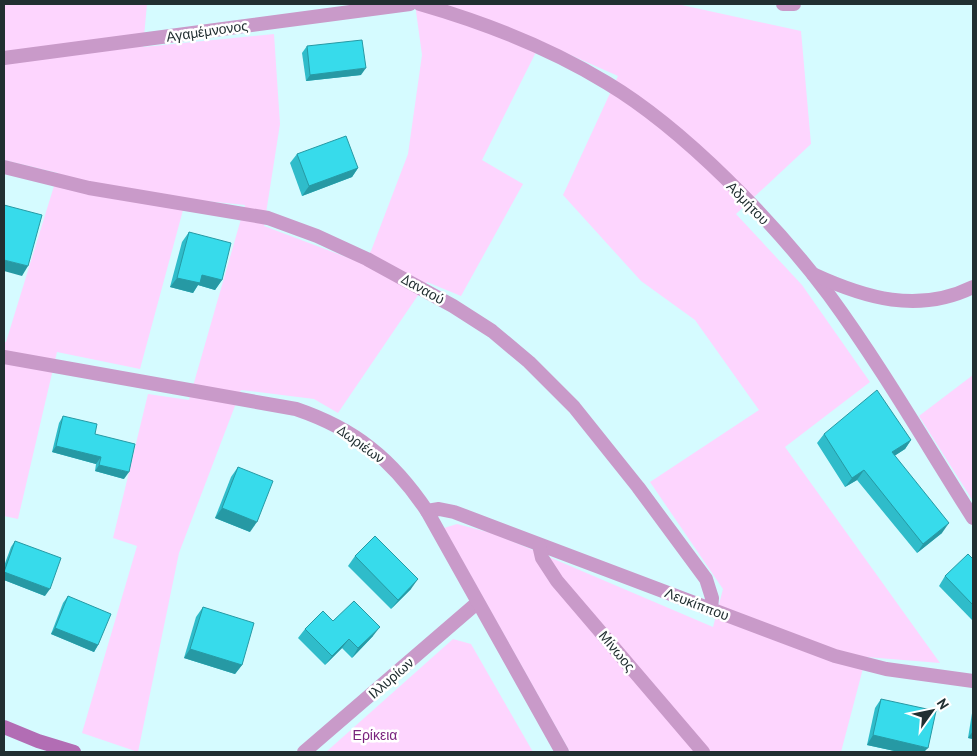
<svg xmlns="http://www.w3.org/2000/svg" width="977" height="756" viewBox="0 0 977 756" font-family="'PT Sans',sans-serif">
<rect width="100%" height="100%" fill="#d5fbff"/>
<!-- green -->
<g fill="#fdd5fe">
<polygon points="4,4 147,4 143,47 274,34 280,124 264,226 362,263 371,251 408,154 422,55 415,4 677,4 801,31 811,144 736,214 802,285 870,382 785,447 940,663 866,657 841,752 570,752 444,528 457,524 495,534 713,627 723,589 650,482 759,410 695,320 641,281 563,195 618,76 541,42 482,160 523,184 461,296 427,282 338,413 314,399 241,390 179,553 138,752 82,733 137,546 113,538 148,394 189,400 245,205 186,199 140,369 57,352 18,519 4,516 4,342 6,342 58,173 4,160"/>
<polygon points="973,375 973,501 919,416"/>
<polygon points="453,639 471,644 533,752 326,752"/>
</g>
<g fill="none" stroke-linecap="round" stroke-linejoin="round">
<!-- minor -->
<g stroke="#c99ac9" stroke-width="14">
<path d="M420,4C486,23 548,47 607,83C684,129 775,223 829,295C881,366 926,444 973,518"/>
<polyline points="783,4 794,4"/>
<polyline points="4,58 410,4"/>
<polyline points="4,167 89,188 268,218 317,236 367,259 453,306 492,331 529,362 574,407 638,487 706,579 712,598 711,609"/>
<path d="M813,274C865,298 918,314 973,287"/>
<polyline points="427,511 439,509 454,512 835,656 886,669 973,681"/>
<polyline points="539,545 542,558 557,581 703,752"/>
<polyline points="304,752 477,603"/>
</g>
<!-- tertiary -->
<path stroke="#c99ac9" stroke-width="14" d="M4,357L296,409C355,429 392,459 427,511L562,752"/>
<!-- secondary -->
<polyline stroke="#b26db4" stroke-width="14" points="4,727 38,741 74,752"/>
</g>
<!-- wall -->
<g fill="#2fbcca">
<polygon points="307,46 361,75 306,81 302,53"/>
<polygon points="297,154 358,168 352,177 302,196 290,163"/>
<polygon points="189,232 222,280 215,290 198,285 193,293 170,287 182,242"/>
<polygon points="63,416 95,434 124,479 95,471 96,464 52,452 59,423"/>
<polygon points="824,434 911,440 905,449 894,456 942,533 917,553 857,480 845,487 817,443"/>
<polygon points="238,467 250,532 215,518 231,477"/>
<polygon points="15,541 45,596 4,580 4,566 11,547"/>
<polygon points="355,556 411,589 391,609 348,566"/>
<polygon points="973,559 973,621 939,586 945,576"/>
<polygon points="68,596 98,645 94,652 51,634 63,603"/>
<polygon points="203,607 242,665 235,674 184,658 196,617"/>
<polygon points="333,621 373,636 352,658 342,648 325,665 298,638 305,629"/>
<polygon points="881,699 924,752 899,752 867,745 875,708"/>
<polygon points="973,707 973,739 968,738"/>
</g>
<!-- shaded-wall -->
<g fill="#2699a4">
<polygon points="366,68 361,75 306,81 310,75"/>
<polygon points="358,168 352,177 302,196 309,186"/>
<polygon points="4,260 28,266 22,276 4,271"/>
<polygon points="202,275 222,280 215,290 198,285 193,293 170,287 177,278"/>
<polygon points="911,440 905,449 885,462 892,452"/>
<polygon points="56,446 101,457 96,464 52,452"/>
<polygon points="99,465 129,472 124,479 95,471"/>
<polygon points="864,470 857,480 845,487 852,478"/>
<polygon points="222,508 257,522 250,532 215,518"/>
<polygon points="949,523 942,533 917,553 923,544"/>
<polygon points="4,572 50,589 45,596 4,580"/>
<polygon points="418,579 411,589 391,609 398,600"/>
<polygon points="380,627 373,636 352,658 358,648"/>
<polygon points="55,628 98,645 94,652 51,634"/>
<polygon points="349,639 342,648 325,665 332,656"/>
<polygon points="190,649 242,665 235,674 184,658"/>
<polygon points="973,731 973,739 968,738"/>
<polygon points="873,735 928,748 924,752 899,752 867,745"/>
</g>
<!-- building -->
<g fill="#37dbeb" stroke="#2699a4">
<polygon points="362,40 366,68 310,75 307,46"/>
<polygon points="346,136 358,168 309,186 297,154"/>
<polygon points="4,205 42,215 28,266 4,260"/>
<polygon points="189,232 231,243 222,280 202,275 200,283 177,278"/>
<polygon points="877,390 911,440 892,452 949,523 923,544 864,470 852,478 824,434"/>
<polygon points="63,416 97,424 95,434 135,444 129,472 99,465 101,457 56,446"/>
<polygon points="238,467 273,481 257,522 222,508"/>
<polygon points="375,536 418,579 398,600 355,556"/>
<polygon points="15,541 61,558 50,589 4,572"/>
<polygon points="968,554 973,559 973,605 945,576"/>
<polygon points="68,596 111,614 98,645 55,628"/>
<polygon points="354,601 380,627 358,648 349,639 332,656 305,629 323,611 333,621"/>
<polygon points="203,607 254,623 242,665 190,649"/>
<polygon points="881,699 936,711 928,748 873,735"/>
</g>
<g text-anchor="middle" stroke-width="5" stroke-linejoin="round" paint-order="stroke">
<!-- street labels -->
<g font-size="14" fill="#212f31" stroke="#fff">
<text transform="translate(207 31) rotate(-8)" y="5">Αγαμέμνονος</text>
<text transform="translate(748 203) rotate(46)" y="5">Αδμήτου</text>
<text transform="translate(423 289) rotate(29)" y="5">Δαναού</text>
<text transform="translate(361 444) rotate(36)" y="5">Δωριέων</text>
<text transform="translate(697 604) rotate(21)" y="5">Λευκίππου</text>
<text transform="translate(617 651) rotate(50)" y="5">Μίνωος</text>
<text transform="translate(391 678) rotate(-41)" y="5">Ιλλυρίων</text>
</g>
<!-- park labels -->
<g font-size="14" fill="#79247d" stroke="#fff">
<text x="375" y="740">Ερίκεια</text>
</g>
</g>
<!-- border -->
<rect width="977" height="756" fill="none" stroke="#212f31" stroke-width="10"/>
<!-- north arrow -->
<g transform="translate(932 711) rotate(57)" stroke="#ffffff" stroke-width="4" paint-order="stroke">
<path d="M0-4L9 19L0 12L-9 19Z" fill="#212f31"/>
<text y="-8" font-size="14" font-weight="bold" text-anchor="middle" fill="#212f31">N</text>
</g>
</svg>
